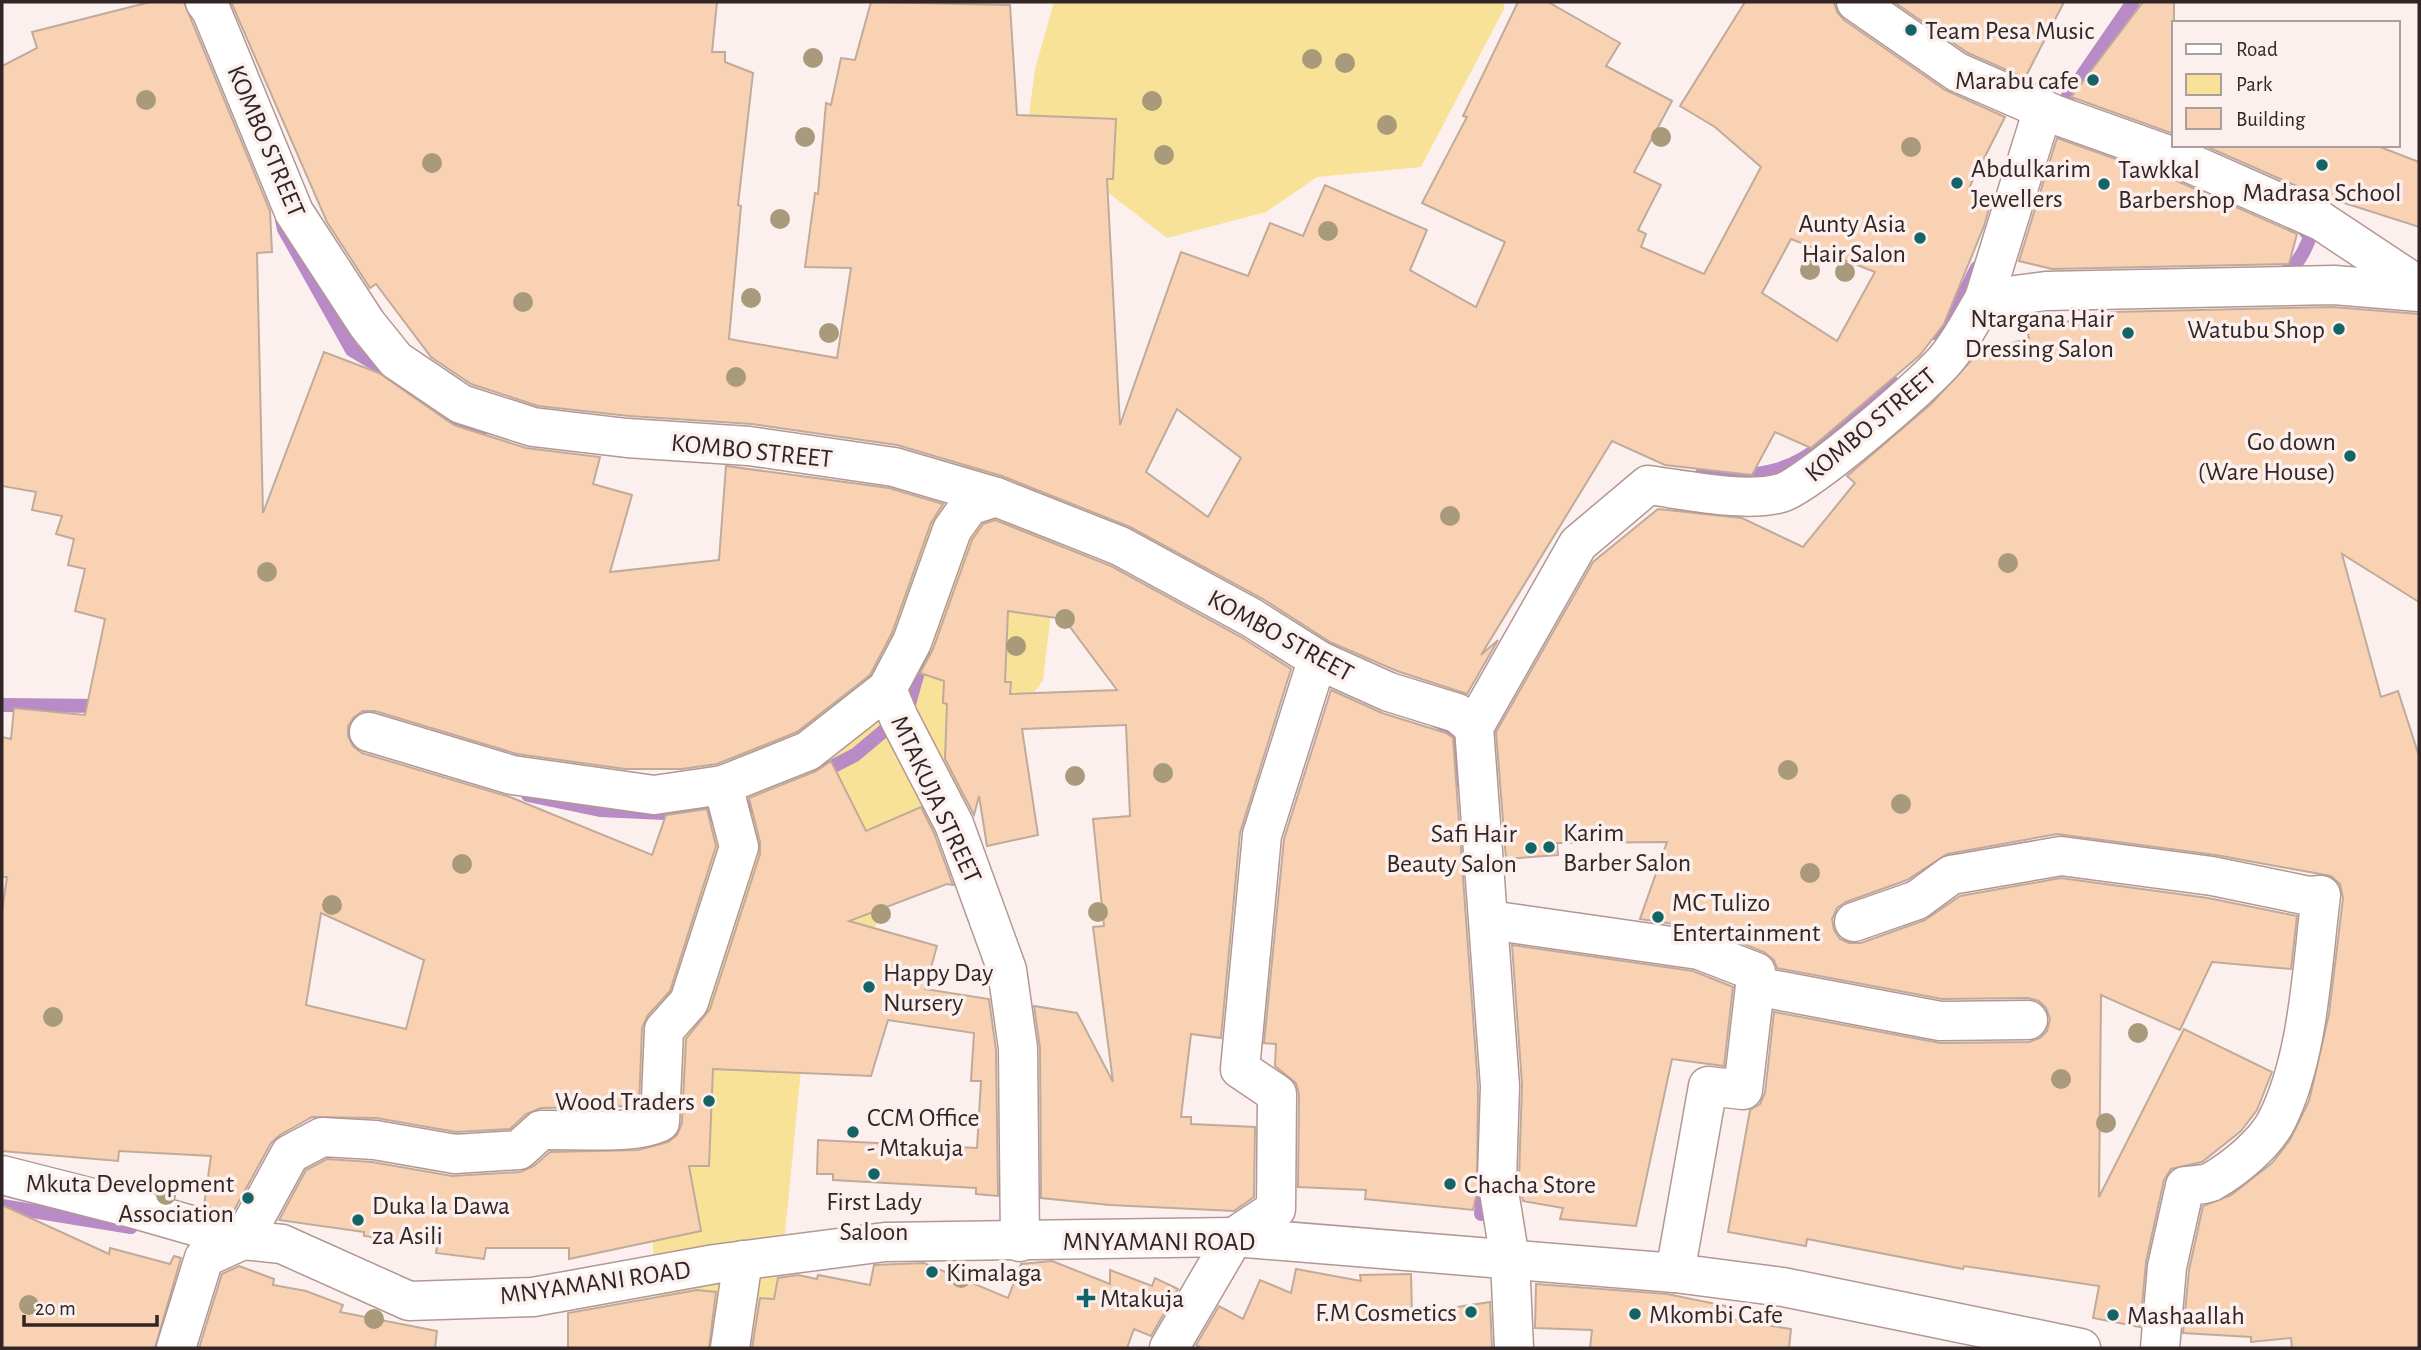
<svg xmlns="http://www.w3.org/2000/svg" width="2421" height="1350" viewBox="0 0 2421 1350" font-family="'Alegreya Sans',sans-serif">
<rect width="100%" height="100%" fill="#fcf0ee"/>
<!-- green -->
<g fill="#f8e297">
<polygon points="1054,2 1504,2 1504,9 1421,167 1317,177 1266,212 1167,238 1106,191 1024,154 1035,69"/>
<polygon points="987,425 1065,496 1043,680 805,1029 777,1316 769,1348 661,1348 635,1021 720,776"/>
</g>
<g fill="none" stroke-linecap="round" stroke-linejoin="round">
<!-- stream -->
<g stroke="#b88bc6" stroke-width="14">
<polyline points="2062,105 2133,2"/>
<polyline points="282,220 284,229 352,350 377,365 450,421 481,430"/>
<path d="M2278,276C2296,268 2303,255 2310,237L2299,223"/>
<polyline points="1935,333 1959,304 1977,268"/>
<path d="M1701,475C1726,476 1752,477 1776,470C1821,458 1858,411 1891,381"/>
<polyline points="2,705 105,706"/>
<polyline points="909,715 907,711 923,654"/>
<polyline points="1434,720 1444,724 1460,781"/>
<polyline points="818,774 855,755 892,724"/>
<polyline points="528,795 600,810 729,816 768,798"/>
<polyline points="2,1206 131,1227"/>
<polyline points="1481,1214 1483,1188"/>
</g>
</g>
<!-- building -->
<g fill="#f9d2b4" stroke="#c0ab9b" stroke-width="2" fill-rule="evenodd">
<path d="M150,2H184L270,211L272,252L257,253L263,513L324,352L379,373L454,425L526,448L600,457L593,484L632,495L610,572L719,560L726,466L889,488L943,504L931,523L892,633L870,675L797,732L717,764L682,769H625L517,754L375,711H363L354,717L348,726V736L353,746L362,753L510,797L652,855L666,815L707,809L716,846L670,991L648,1015L642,1028L639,1106L541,1108L526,1114L510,1129L456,1132L376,1118L312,1117L280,1135L271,1143L232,1214L204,1206L211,1156L119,1151L118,1161L2,1151V911L7,877H2V737L11,739L14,708L85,715L105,619L75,611L85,569L68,565L74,539L56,534L62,516L32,510L36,492L2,486V66L37,48L32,32ZM321,913L424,960L406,1029L306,1005Z"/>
<path d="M231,2H717L712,52H725V62L753,73L738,205L741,206L729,339L837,358L851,268L805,267L815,193L818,194L826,103L831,105L841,58L855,60L871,2L1010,5L1017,115L1116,119L1113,179H1107L1120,425L1181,252L1248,276L1270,223L1303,236L1325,185L1427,230L1410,270L1476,307L1505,242L1422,203L1467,117L1463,116L1518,2H1548L1620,43L1606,66L1672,101L1634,172L1661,185L1638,230L1646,234L1641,247L1704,274L1761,167L1715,127L1680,106L1745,2H1834L1837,12L1844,20L1945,90L2005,117L1968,190L1990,205L1984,226L1944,324L1920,355L1811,448L1775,432L1752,475L1665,465L1612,441L1481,655L1498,640L1467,694L1397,671L1330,642L1263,599L1130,527L1002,476L897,445L752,424L629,416L538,406L471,384L431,357L376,284L370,288L327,222ZM1791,239L1875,272L1837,341L1762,293ZM1177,409L1241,458L1208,517L1146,472Z"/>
<polygon points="1894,2 2064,2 2025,78 1968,53"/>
<polygon points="2143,2 2174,2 2174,134 2071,97"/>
<polygon points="2057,138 2177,181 2297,234 2289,264 2052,269 2019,261"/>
<polygon points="2203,145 2375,145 2419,162 2419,227 2310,192"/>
<polygon points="2333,307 2419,314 2419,602 2342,554 2381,697 2398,691 2419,756 2419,1348 2292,1348 2291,1338 2251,1342 2251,1337 2183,1333 2189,1270 2203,1206 2231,1195 2272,1163 2290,1140 2309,1101 2329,1014 2343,898 2340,884 2331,876 2216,855 2057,834 1947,854 1907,880 1846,902 1837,908 1832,919 1834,930 1840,939 1849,943 1861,943 1925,920 1960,896 2061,878 2208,898 2297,916 2291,969 2212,962 2180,1030 2101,995 2099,1197 2184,1029 2272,1072 2257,1110 2241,1131 2202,1162 2171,1169 2164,1180 2146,1262 2140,1327 2093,1318 2099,1286 1964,1266 1963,1269 1807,1239 1806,1246 1728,1232 1750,1110 1760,1104 1765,1093 1774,1012 1940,1043 2029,1042 2040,1038 2047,1031 2050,1019 2046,1008 2039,1001 2028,998 1942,999 1777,968 1774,960 1764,952 1707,929 1640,919 1667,842 1557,843 1558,855 1506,859 1496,732 1593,562 1658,509 1742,518 1803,547 1855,483 1847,476 1931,404 1977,354 2029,338 2027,330 2112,312"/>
<path d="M995,520L1111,566L1241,637L1291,669L1240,833L1221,1038L1191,1034L1181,1117H1191V1124L1255,1127L1254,1197L1234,1211L1110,1205L1041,1198L1040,1048L1034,1006L1077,1013L1113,1082L1093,927L1104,926L1093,819L1130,816L1126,725L1022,729L1038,835L987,846L979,796L974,815L945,759L947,704L943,703L944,681L920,673L933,649L972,540L983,524ZM1008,611L1064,619L1117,690L1010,694L1011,682H1005Z"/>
<polygon points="1331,690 1382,713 1446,733 1453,738 1478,1086 1477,1193 1473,1210 1365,1199 1366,1190 1298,1187 1299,1094 1296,1083 1275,1066 1276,1044 1264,1043 1284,839"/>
<polygon points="831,761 866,831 921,807 934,833 953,885 947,884 849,921 937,946 925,989 989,999 996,1050 998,1196 976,1194 976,1188 833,1180 833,1174 817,1174 818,1140 977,1148 981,1081 971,1081 974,1033 888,1020 871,1076 713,1069 709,1166 689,1166 701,1231 569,1259 569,1248 486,1248 484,1259 436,1253 437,1246 364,1236 364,1232 279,1220 306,1170 327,1159 372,1162 452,1176 520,1172 534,1166 550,1152 638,1150 668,1142 677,1135 682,1123 686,1039 710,1009 760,854 760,842 749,798 816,771"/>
<polygon points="1512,945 1693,971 1733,987 1724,1066 1672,1059 1636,1226 1560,1219 1563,1208 1523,1201 1519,1178 1522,1084"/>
<polygon points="2,1205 109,1254 110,1248 170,1264 174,1256 181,1258 155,1348 2,1348"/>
<polygon points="1052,1261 1110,1284 1110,1270 1152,1286 1155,1278 1178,1289 1151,1336 1134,1329 1127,1348 752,1348 760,1298 774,1299 778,1278 798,1275 817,1279 818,1275 870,1285 874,1265 924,1263 1008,1298 1021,1264"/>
<polygon points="239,1266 274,1279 273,1285 306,1291 343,1305 340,1312 437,1331 435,1348 199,1348 222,1274"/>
<polygon points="1296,1269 1361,1281 1360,1275 1411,1274 1412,1314 1490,1302 1492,1348 1202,1348 1196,1345 1219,1306 1243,1319 1260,1280 1291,1293"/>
<polygon points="1536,1284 1667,1294 1726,1306 1724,1318 1791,1329 1789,1348 1590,1348 1592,1330 1535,1328"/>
<polygon points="697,1290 716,1292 709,1348 568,1348 568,1313"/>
</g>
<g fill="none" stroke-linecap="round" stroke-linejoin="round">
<defs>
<g id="minor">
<polyline points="205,2 211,10 294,212 367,324 396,360 461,404 533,427 627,438 749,446 894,467 996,497 1120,546 1252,618 1320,661 1389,692 1457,713 1474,727"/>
<polyline points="1856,2 1957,72 2056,115 2185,161 2321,221 2419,286"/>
<polyline points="1984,299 2043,109"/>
<polyline points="887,689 899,718 954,824 1007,970 1018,1048 1020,1242"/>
<polyline points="369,732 512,775 654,795 723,785 808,751 887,689 912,642 952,530 969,506 996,497"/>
<polyline points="1489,920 1699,950 1756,972 1755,986 1940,1021 2028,1020"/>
<path d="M1854,922L1917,900L1951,875L2061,856L2212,876L2309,896L2321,895C2312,966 2309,1056 2277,1120C2265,1144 2234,1169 2211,1182C2204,1185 2193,1185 2185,1186L2167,1267L2160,1348"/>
<polyline points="2,1175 128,1207 243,1240 282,1244 409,1301 533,1297 715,1264 885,1242 1234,1237 1675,1273 1783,1287 2081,1348"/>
<polyline points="1675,1273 1708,1086 1743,1090 1755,986"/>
<path d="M176,1348L204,1258L243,1240L290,1154L322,1137L375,1140L455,1154L519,1150L541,1130C572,1129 636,1135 660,1122L664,1030L689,1002L739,847L723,785"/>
<polyline points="730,1348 743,1260"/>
<polyline points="1169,1348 1234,1237 1276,1209 1277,1094 1240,1069 1262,835 1315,667 1320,661"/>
<path d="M1514,1348L1510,1260L1497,1179L1500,1086L1474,727L1578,544L1648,485C1686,490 1745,503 1781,493C1808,485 1927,383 1947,358C1961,341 1972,319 1984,299L2046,291L2334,285L2419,292"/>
</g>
</defs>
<!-- minor casing -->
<use href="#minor" stroke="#b39794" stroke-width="41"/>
<!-- minor -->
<use href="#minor" stroke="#fff" stroke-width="38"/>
</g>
<!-- trees -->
<g fill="#a89a7a">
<circle cx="813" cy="58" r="10"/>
<circle cx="1312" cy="59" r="10"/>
<circle cx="1345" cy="63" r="10"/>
<circle cx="146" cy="100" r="10"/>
<circle cx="1152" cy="101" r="10"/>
<circle cx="1387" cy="125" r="10"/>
<circle cx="805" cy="137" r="10"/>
<circle cx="1661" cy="137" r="10"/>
<circle cx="1911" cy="147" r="10"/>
<circle cx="1164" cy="155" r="10"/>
<circle cx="432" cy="163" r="10"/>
<circle cx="780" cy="219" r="10"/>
<circle cx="1328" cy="231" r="10"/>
<circle cx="1810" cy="270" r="10"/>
<circle cx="1845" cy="272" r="10"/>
<circle cx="751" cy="298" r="10"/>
<circle cx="523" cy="302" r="10"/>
<circle cx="829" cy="333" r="10"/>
<circle cx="736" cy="377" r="10"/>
<circle cx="1450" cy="516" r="10"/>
<circle cx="2008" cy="563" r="10"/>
<circle cx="267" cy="572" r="10"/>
<circle cx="1065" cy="619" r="10"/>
<circle cx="1016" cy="646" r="10"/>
<circle cx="1788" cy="770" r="10"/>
<circle cx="1163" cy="773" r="10"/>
<circle cx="1075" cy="776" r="10"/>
<circle cx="1901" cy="804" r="10"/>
<circle cx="462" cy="864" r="10"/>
<circle cx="1810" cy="873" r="10"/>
<circle cx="332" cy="905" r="10"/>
<circle cx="1098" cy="912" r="10"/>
<circle cx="881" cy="914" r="10"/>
<circle cx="53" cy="1017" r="10"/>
<circle cx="2138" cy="1033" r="10"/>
<circle cx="2061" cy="1079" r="10"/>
<circle cx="2106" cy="1123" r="10"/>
<circle cx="166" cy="1195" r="10"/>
<circle cx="961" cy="1278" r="10"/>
<circle cx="29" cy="1305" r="10"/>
<circle cx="374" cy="1319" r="10"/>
</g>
<!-- markers -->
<g fill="#156465" stroke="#fcf0ee" stroke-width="2.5">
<circle cx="1911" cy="30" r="7"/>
<circle cx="2093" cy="80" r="7"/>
<circle cx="2322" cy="165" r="7"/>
<circle cx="1957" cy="183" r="7"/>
<circle cx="2104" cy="184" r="7"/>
<circle cx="1920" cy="238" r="7"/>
<circle cx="2339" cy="329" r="7"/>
<circle cx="2128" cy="333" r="7"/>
<circle cx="2350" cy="456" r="7"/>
<circle cx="1549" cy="847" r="7"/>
<circle cx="1531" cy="848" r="7"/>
<circle cx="1658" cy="917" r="7"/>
<circle cx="869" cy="987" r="7"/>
<circle cx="709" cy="1101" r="7"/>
<circle cx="853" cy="1132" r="7"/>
<circle cx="874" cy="1174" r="7"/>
<circle cx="1450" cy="1184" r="7"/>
<circle cx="248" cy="1198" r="7"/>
<circle cx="358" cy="1220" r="7"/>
<circle cx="932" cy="1272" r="7"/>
<path d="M1082.5 1287.5h7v7h7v7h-7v7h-7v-7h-7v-7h7z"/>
<circle cx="1471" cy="1312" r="7"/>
<circle cx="1635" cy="1314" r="7"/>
<circle cx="2113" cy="1315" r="7"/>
</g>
<g text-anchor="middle" stroke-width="7" stroke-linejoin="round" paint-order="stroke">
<!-- poi labels -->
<g font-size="26" fill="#312625" stroke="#fcf0ee" text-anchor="start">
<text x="1925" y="39">Team Pesa Music</text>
<text x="2079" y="89" text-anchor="end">Marabu cafe</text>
<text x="1971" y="177">Abdulkarim<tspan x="1971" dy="30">Jewellers</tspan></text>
<text x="2118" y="178">Tawkkal<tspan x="2118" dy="30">Barbershop</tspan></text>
<text x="2322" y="201" text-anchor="middle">Madrasa School</text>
<text x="1906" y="232" text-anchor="end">Aunty Asia<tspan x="1906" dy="30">Hair Salon</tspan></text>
<text x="2114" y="327" text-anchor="end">Ntargana Hair<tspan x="2114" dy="30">Dressing Salon</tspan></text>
<text x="2325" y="338" text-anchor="end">Watubu Shop</text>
<text x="2336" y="450" text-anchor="end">Go down<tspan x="2336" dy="30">(Ware House)</tspan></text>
<text x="1563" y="841">Karim<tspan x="1563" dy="30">Barber Salon</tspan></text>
<text x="1517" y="842" text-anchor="end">Safi Hair<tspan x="1517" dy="30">Beauty Salon</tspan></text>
<text x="1672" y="911">MC Tulizo<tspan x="1672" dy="30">Entertainment</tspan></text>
<text x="883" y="981">Happy Day<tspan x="883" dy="30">Nursery</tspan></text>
<text x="695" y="1110" text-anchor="end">Wood Traders</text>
<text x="867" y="1126">CCM Office<tspan x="867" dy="30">- Mtakuja</tspan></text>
<text x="234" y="1192" text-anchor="end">Mkuta Development<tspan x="234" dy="30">Association</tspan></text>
<text x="1464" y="1193">Chacha Store</text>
<text x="874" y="1210" text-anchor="middle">First Lady<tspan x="874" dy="30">Saloon</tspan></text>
<text x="372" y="1214">Duka la Dawa<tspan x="372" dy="30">za Asili</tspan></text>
<text x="946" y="1281">Kimalaga</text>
<text x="1100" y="1307">Mtakuja</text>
<text x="1457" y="1321" text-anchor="end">F.M Cosmetics</text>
<text x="1649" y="1323">Mkombi Cafe</text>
<text x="2127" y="1324">Mashaallah</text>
</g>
<!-- street labels -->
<g font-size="26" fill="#312625" stroke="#fcf0ee">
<text transform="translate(267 141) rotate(67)" y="9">KOMBO STREET</text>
<text transform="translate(1870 424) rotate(-40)" y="9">KOMBO STREET</text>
<text transform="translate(752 450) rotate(6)" y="9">KOMBO STREET</text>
<text transform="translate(1281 635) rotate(29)" y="9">KOMBO STREET</text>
<text transform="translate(937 799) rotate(65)" y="9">MTAKUJA STREET</text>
<text x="1159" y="1250">MNYAMANI ROAD</text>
<text transform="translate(595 1282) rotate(-8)" y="9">MNYAMANI ROAD</text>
</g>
</g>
<!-- border -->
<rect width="2421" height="1350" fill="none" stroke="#312625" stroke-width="7"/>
<!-- legend -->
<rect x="2172" y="21" width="228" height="126" fill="#fcf0ee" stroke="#ab9f9e" stroke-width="2"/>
<rect x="2186" y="44" width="35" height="10" fill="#ffffff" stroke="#ab9f9e" stroke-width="2"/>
<text x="2236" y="56" font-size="21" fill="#312625">Road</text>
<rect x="2186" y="74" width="35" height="21" fill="#f8e297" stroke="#ab9f9e" stroke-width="2"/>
<text x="2236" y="91" font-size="21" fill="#312625">Park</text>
<rect x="2186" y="108" width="35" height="21" fill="#f9d2b4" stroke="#ab9f9e" stroke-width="2"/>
<text x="2236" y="126" font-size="21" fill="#312625">Building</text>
<!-- scale -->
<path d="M24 1315v10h133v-10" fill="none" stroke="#312625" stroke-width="3.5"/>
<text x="35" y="1315" font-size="21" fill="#312625" stroke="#fcf0ee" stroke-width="5" paint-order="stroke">20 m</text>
</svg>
